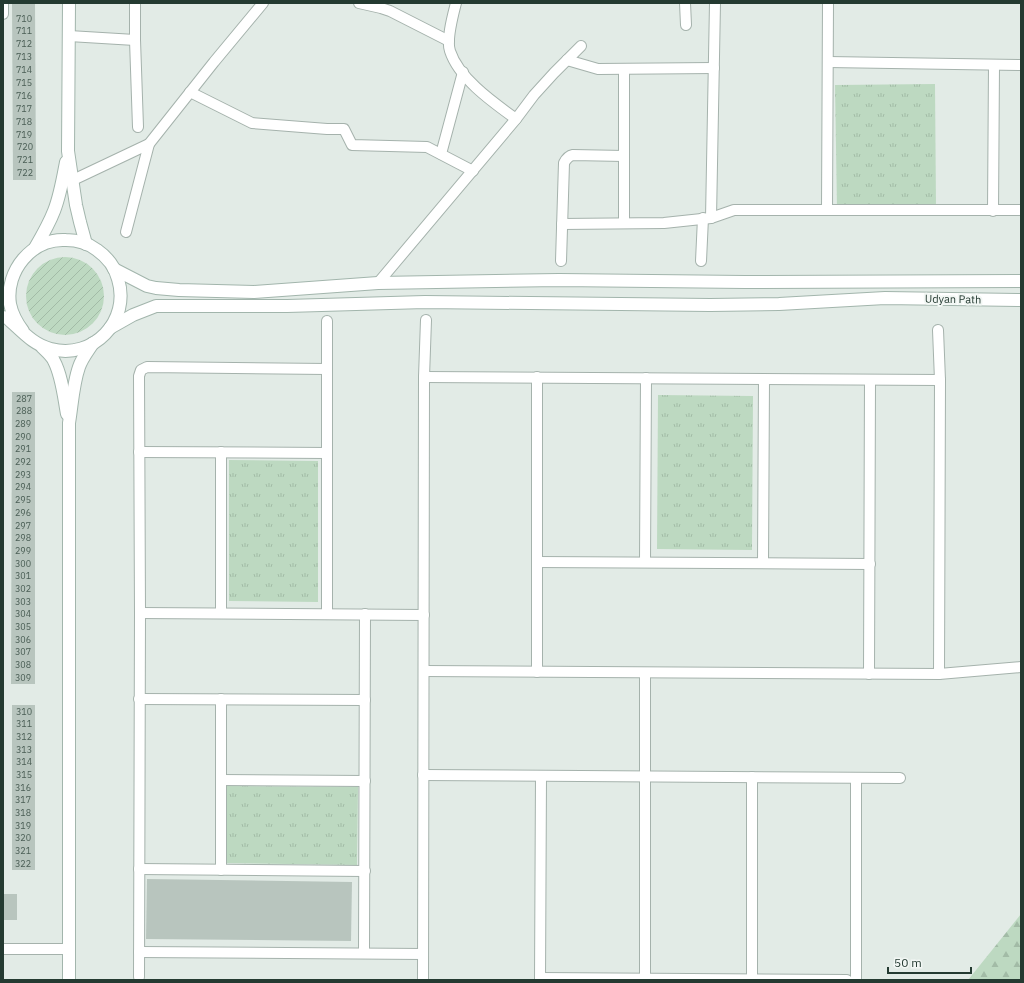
<svg xmlns="http://www.w3.org/2000/svg" width="1024" height="983" viewBox="0 0 1024 983" font-family="'IBM Plex Sans',sans-serif">
<defs>
<pattern id="grass-tufts" width="24" height="20" patternUnits="userSpaceOnUse"><rect width="24" height="20" fill="#bdd9c1"/><path d="M3 7l-1-3M5 7V3M7 7l1-3M15 17l-1-3M17 17v-4M19 17l1-3" fill="none" stroke="#a2bba6"/></pattern>
<pattern id="forest-firs" width="22" height="20" patternUnits="userSpaceOnUse"><rect width="22" height="20" fill="#bdd9c1"/><path d="M5 1l3.5 6h-7zM16 11l3.5 6h-7z" fill="#a2bba6"/></pattern>
<pattern id="garden-furrows" width="10" height="10" patternUnits="userSpaceOnUse"><rect width="10" height="10" fill="#bdd9c1"/><path d="M-1 1l2-2M0 10L10 0M9 11l2-2" fill="none" stroke="#a2bba6"/></pattern>
</defs>
<rect width="100%" height="100%" fill="#e2ebe6"/>
<!-- grass -->
<g fill="url(#grass-tufts)">
<polygon points="935,84 936,208 837,209 835,85"/>
<polygon points="658,395 753,396 752,550 657,549"/>
<polygon points="229,460 318,461 318,602 229,601"/>
<polygon points="226,786 358,787 357,865 225,863"/>
</g>
<!-- forest -->
<polygon fill="url(#forest-firs)" points="1021,914 1021,980 968,980"/>
<!-- garden -->
<circle fill="url(#garden-furrows)" cx="65" cy="296" r="39"/>
<!-- building -->
<g fill="#b8c5be">
<polygon points="12,3 35,3 36,180 13,180"/>
<polygon points="12,392 35,392 35,684 11,684"/>
<rect x="12" y="705" width="23" height="165"/>
<polygon points="147,879 352,882 351,941 146,939"/>
<rect x="3" y="894" width="14" height="26"/>
</g>
<g fill="none" stroke-linecap="round" stroke-linejoin="round">
<defs>
<g id="street">
<polyline points="135,3 135,40 138,127"/>
<polyline points="359,3 381,8 390,11 449,41"/>
<path d="M456,3C453,15 446,40 450,51C459,79 494,103 516,119"/>
<polyline points="685,3 686,25"/>
<polyline points="3,14 3,3"/>
<polyline points="69,36 135,40"/>
<polyline points="567,60 598,69 714,68"/>
<polyline points="828,62 1021,65"/>
<polyline points="624,69 624,223"/>
<polyline points="190,92 252,123 327,129 344,129 352,145 427,147 473,171"/>
<polyline points="441,154 463,72"/>
<polyline points="73,180 149,144 214,62 263,3"/>
<polyline points="827,209 828,3"/>
<polyline points="993,211 994,65"/>
<polyline points="711,218 734,210 1021,210"/>
<polyline points="562,224 664,223 711,218 715,3"/>
<polyline points="126,232 149,144"/>
<path d="M561,261L564,163C566,159 568,156 573,155L624,156"/>
<polyline points="701,261 703,218"/>
<polyline points="378,283 516,119 534,95 554,73 581,46"/>
<polyline points="938,330 940,380 939,674"/>
<polyline points="424,377 940,380"/>
<polyline points="139,452 327,453"/>
<polyline points="221,452 221,613"/>
<polyline points="537,562 870,564"/>
<polyline points="645,562 646,378"/>
<polyline points="763,563 764,379"/>
<polyline points="140,613 424,615"/>
<polyline points="327,614 327,321"/>
<polyline points="424,671 939,674 1021,667"/>
<polyline points="537,672 537,377"/>
<polyline points="869,674 870,380"/>
<polyline points="139,699 365,700"/>
<polyline points="423,775 900,778"/>
<polyline points="221,780 365,781"/>
<polyline points="139,869 365,871"/>
<polyline points="221,870 221,699"/>
<polyline points="3,949 69,949"/>
<polyline points="139,952 423,954"/>
<polyline points="364,953 365,614"/>
<polyline points="139,977 140,613 139,376 141,370 147,367 327,369"/>
<polyline points="540,978 847,980"/>
<polyline points="645,979 645,673"/>
<polyline points="752,979 752,777"/>
<polyline points="423,980 424,377 426,320"/>
<polyline points="540,980 541,776"/>
<polyline points="856,980 856,778"/>
</g>
<g id="secondary">
<polyline points="69,3 68,151 76,205 80,222 86,244"/>
<path d="M35,248C42,236 49,224 54,211C60,196 63,178 66,162"/>
<polyline points="114,269 147,286 156,288 179,290 254,292 378,283 559,280 745,282 1021,281"/>
<path d="M3,317L7,318C21,330 33,345 51,349C93,360 131,321 118,279C115,267 107,257 97,250C88,243 77,240 66,240C32,238 5,271 10,304C12,314 17,323 23,331"/>
<polyline points="110,328 133,315 156,306 287,306 425,302 710,305 779,304 885,298 1021,300"/>
<path d="M42,347C46,351 52,356 54,361C62,376 64,398 67,414"/>
<path d="M69,980V423C72,405 73,384 79,367C82,358 88,351 93,343"/>
</g>
</defs>
<!-- street casing -->
<use href="#street" stroke="#a5b2ac" stroke-width="12"/>
<!-- secondary casing -->
<use href="#secondary" stroke="#a2b5ac" stroke-width="14"/>
<!-- street -->
<use href="#street" stroke="#fff" stroke-width="10"/>
<!-- secondary -->
<use href="#secondary" stroke="#fff" stroke-width="12"/>
</g>
<g text-anchor="middle" stroke-width="4" stroke-linejoin="round" paint-order="stroke">
<!-- number labels -->
<g font-size="9" fill="#495d54">
<text x="24" y="22">710</text>
<text x="24" y="34">711</text>
<text x="24" y="47">712</text>
<text x="24" y="60">713</text>
<text x="24" y="73">714</text>
<text x="24" y="86">715</text>
<text x="24" y="99">716</text>
<text x="24" y="112">717</text>
<text x="24" y="125">718</text>
<text x="24" y="138">719</text>
<text x="25" y="150">720</text>
<text x="25" y="163">721</text>
<text x="25" y="176">722</text>
<text x="24" y="402">287</text>
<text x="24" y="414">288</text>
<text x="23" y="427">289</text>
<text x="23" y="440">290</text>
<text x="23" y="452">291</text>
<text x="23" y="465">292</text>
<text x="23" y="478">293</text>
<text x="23" y="490">294</text>
<text x="23" y="503">295</text>
<text x="23" y="516">296</text>
<text x="23" y="529">297</text>
<text x="23" y="541">298</text>
<text x="23" y="554">299</text>
<text x="23" y="567">300</text>
<text x="23" y="579">301</text>
<text x="23" y="592">302</text>
<text x="23" y="605">303</text>
<text x="23" y="617">304</text>
<text x="23" y="630">305</text>
<text x="23" y="643">306</text>
<text x="23" y="655">307</text>
<text x="23" y="668">308</text>
<text x="23" y="681">309</text>
<text x="24" y="715">310</text>
<text x="24" y="727">311</text>
<text x="24" y="740">312</text>
<text x="24" y="753">313</text>
<text x="24" y="765">314</text>
<text x="24" y="778">315</text>
<text x="23" y="791">316</text>
<text x="23" y="803">317</text>
<text x="23" y="816">318</text>
<text x="23" y="829">319</text>
<text x="23" y="841">320</text>
<text x="23" y="854">321</text>
<text x="23" y="867">322</text>
</g>
<!-- street labels -->
<g font-size="11" fill="#243a31" stroke="#f2f7f4">
<text transform="translate(953 299) rotate(1)" y="4">Udyan Path</text>
</g>
</g>
<!-- border -->
<rect width="1024" height="983" fill="none" stroke="#243a31" stroke-width="8"/>
<!-- scale -->
<path d="M888 967v6h83v-6" fill="none" stroke="#243a31" stroke-width="2"/>
<text x="894" y="967" font-size="12" fill="#243a31" stroke="#f2f7f4" stroke-width="3" paint-order="stroke">50 m</text>
</svg>
